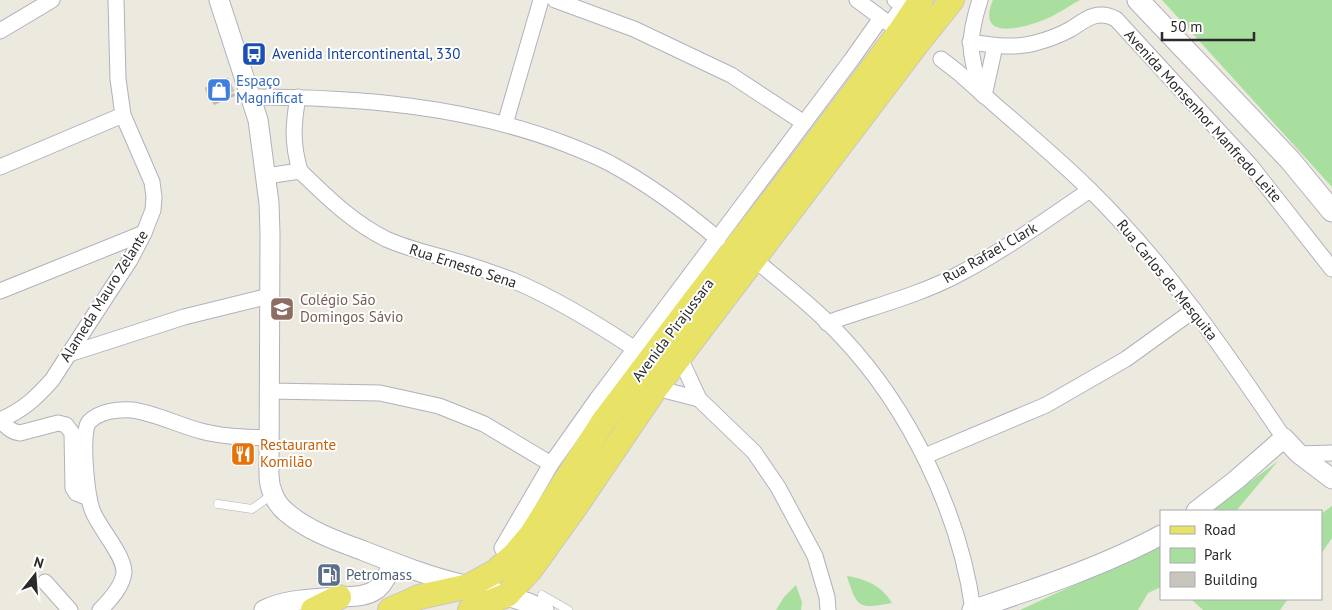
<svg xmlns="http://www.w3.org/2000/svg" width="1332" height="610" viewBox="0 0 1332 610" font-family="'PT Sans',sans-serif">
<rect width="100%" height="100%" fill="#ece9de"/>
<!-- green -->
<g fill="#a8df9e">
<path d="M993,0H1080C1069,6 1058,14 1046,19C1024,28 975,42 993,0Z"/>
<polygon points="1162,0 1332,0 1332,187"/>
<polygon points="1278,461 1236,511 1211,511"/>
<polygon points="1332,506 1332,538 1321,554 1321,514"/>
<polygon points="1161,545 1161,587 1148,593 1138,610 1020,610"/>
<path d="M847,576C866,579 882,586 892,603C859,609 857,609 847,576Z"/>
<polygon points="796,585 802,602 801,610 776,610 784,597"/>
<polygon points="1191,599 1288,599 1280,610 1203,610"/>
</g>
<!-- shadow -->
<polygon fill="#0003" points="234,93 235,96 214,105 212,102"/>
<!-- building -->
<polygon fill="#c8c5bd" stroke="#c7c5b8" points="228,78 234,91 210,101 205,88"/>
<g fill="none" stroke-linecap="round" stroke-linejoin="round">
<defs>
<g id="service">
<polyline points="218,504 252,509 273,494"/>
<polyline points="542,595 568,610"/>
</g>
<g id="minor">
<polyline points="555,0 634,29 731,75 804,123"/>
<polyline points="857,0 888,23"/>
<path d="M980,0C967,41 969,52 981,93"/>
<polyline points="890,24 903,6 895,0"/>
<polyline points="0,31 52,0"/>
<path d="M970,42C991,45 1014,49 1035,43C1047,40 1060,35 1071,29C1086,19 1098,9 1116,19L1250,165L1332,269"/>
<path d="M941,59L959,73C1002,112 1048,149 1089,189C1165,263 1225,351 1284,438"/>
<polyline points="984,96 995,46"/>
<path d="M252,97C358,97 468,106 568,145C583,151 599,157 613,165C651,186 685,211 718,239"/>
<path d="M298,97C293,125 292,143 300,171"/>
<polyline points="505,124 541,0"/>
<polyline points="0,167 123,115"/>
<path d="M266,176L300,171C327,197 352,222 386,239C408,249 432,254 455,261C474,266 493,273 512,280C555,298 596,323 635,349"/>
<path d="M754,259C784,284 815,308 842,337C909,408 960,513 973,610"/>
<polyline points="0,291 144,233"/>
<path d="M827,323C871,307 918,296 959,274C1005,250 1047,219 1090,190"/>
<polyline points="69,354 184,317 269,296"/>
<polyline points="680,358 699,399 754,452 778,487 815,556 827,597 828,610"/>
<polyline points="656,388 699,399"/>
<polyline points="269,391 380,393 439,406 484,424 551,464"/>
<path d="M0,420C23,410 35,399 52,380L130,260L144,233L153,210L154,197L152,182L123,115L118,79L116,0"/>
<path d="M1,420C6,427 11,432 20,433L58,423L66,425L72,433L73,488L76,493L89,498"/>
<polyline points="1299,454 1332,453"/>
<polyline points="925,456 1046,405 1126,359 1194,310"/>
<polyline points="502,548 551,464 597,399 852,59 881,18"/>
<polyline points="45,582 70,610"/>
<path d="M100,610C110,600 123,586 124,572C124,555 100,529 93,512C87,498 80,433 89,422C99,411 118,409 132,410C155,413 178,425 201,431C223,437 246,437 269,438"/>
</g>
<g id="tertiary">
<path d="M219,0L258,120L269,203L270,233L269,475C269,488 275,503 286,512C308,531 337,541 364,551C397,564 430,577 465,585"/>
<polyline points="1196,511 1236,480 1284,438 1299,454 1332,479"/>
<polyline points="495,592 529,603 544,610"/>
<path d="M264,610C286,599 312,599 336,597C350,596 365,598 377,589C385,582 389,572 393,563"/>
<path d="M972,610C1034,589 1104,566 1161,535"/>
</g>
<polyline id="secondary" points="1138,0 1290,160 1332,211"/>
<g id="primary">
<polyline points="313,610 339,597"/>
<polyline points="390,610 419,597 469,586 496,571 514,555 531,535 603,422 695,300 784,186 901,30 921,0"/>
<polyline points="470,610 507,595 531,569 574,509 656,388 917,44 952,0"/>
</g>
</defs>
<!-- service casing -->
<use href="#service" stroke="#b1b1be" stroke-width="9"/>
<!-- minor casing -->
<use href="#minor" stroke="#b1b1be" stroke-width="17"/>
<!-- tertiary casing -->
<use href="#tertiary" stroke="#b1b1be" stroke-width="21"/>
<!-- secondary casing -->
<use href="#secondary" stroke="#b1b1be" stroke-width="23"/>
<!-- primary casing -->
<use href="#primary" stroke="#c8c8c8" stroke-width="26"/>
<!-- service -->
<use href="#service" stroke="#fff" stroke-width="8"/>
<!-- minor -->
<use href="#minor" stroke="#fff" stroke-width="15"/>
<!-- tertiary -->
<use href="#tertiary" stroke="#fff" stroke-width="19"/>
<!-- secondary -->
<use href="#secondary" stroke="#fff" stroke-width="21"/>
<!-- primary -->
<use href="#primary" stroke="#e8e267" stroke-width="24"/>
</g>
<!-- icons -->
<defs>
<symbol id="bus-square" viewBox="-11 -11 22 22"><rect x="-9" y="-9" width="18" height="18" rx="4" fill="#1a4fb4" stroke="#fff"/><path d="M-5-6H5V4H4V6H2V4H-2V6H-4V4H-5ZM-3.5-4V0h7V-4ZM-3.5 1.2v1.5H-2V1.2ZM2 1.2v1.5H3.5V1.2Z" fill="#fff"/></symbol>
<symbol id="shop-square" viewBox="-11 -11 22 22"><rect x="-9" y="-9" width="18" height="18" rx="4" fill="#3f7fe0" stroke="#fff"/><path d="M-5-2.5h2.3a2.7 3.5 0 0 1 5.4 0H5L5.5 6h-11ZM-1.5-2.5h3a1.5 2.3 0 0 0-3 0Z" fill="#fff"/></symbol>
<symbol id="school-square" viewBox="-11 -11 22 22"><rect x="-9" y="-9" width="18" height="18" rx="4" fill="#8d6e63" stroke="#fff"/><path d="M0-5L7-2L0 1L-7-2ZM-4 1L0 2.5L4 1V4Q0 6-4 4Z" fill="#fff"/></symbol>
<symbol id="restaurant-square" viewBox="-11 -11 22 22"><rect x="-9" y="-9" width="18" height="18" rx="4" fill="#e8710a" stroke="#fff"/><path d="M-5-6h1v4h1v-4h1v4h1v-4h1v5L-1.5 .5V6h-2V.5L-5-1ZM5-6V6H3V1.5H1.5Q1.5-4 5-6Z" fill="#fff"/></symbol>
<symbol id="fuel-square" viewBox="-11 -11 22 22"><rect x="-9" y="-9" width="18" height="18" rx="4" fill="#5c6f8a" stroke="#fff"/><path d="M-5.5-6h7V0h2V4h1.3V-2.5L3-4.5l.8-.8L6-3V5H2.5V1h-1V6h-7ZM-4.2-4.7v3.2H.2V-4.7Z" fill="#fff"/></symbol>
</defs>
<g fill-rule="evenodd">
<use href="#bus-square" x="240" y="40" width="28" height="28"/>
<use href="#shop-square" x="205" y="76" width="28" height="28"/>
<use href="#school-square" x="268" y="295" width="28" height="28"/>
<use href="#restaurant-square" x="229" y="440" width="28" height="28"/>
<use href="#fuel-square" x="315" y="561" width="28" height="28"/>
</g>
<g text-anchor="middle" stroke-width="4" stroke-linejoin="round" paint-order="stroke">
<!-- transit labels -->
<g font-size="15" fill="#164399" stroke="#fff" text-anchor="start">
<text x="272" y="59">Avenida Intercontinental, 330</text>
</g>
<!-- shop labels -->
<g font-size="15" fill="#366cbe" stroke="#fff" text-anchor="start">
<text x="236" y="86">Espaço<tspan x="236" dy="17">Magníficat</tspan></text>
</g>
<!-- street labels -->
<g font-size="15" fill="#2b2b2b" stroke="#fff">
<text transform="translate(1203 116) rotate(48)" y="5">Avenida Monsenhor Manfredo Leite</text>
<text transform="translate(990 253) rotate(-30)" y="5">Rua Rafael Clark</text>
<text transform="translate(463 266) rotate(18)" y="5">Rua Ernesto Sena</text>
<text transform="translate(1167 280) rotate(51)" y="5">Rua Carlos de Mesquita</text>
<text transform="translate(104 296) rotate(-58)" y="5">Alameda Mauro Zelante</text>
<text transform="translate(673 330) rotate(-53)" y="5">Avenida Pirajussara</text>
</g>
<!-- education labels -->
<g font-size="15" fill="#785e54" stroke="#fff" text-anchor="start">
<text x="300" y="305">Colégio São<tspan x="300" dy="17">Domingos Sávio</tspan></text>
</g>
<!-- food labels -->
<g font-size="15" fill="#c56008" stroke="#fff" text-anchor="start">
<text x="260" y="450">Restaurante<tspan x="260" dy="17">Komilão</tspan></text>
</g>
<!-- service labels -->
<g font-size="15" fill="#4e5e75" stroke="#fff" text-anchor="start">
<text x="346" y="580">Petromass</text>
</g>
</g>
<!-- legend -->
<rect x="1160" y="510" width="162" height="90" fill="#ffffff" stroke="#aaaaaa"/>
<rect x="1170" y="526" width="25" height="8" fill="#e8e267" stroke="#aaaaaa"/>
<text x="1204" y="535" font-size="15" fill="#2b2b2b">Road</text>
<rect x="1170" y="548" width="25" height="15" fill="#a8df9e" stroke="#aaaaaa"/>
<text x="1204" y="560" font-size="15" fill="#2b2b2b">Park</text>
<rect x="1170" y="572" width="25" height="15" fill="#c8c5bd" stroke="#aaaaaa"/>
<text x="1204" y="585" font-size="15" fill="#2b2b2b">Building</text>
<!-- north arrow -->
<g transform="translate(35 575) rotate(17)" stroke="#ffffff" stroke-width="4" paint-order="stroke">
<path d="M0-4L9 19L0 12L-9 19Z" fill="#2b2b2b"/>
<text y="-8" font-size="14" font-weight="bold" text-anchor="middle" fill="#2b2b2b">N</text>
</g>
<!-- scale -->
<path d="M1162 32v8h92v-8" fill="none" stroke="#2b2b2b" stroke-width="2.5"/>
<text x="1170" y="32" font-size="15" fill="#2b2b2b" stroke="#ffffff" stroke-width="4" paint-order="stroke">50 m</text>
</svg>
